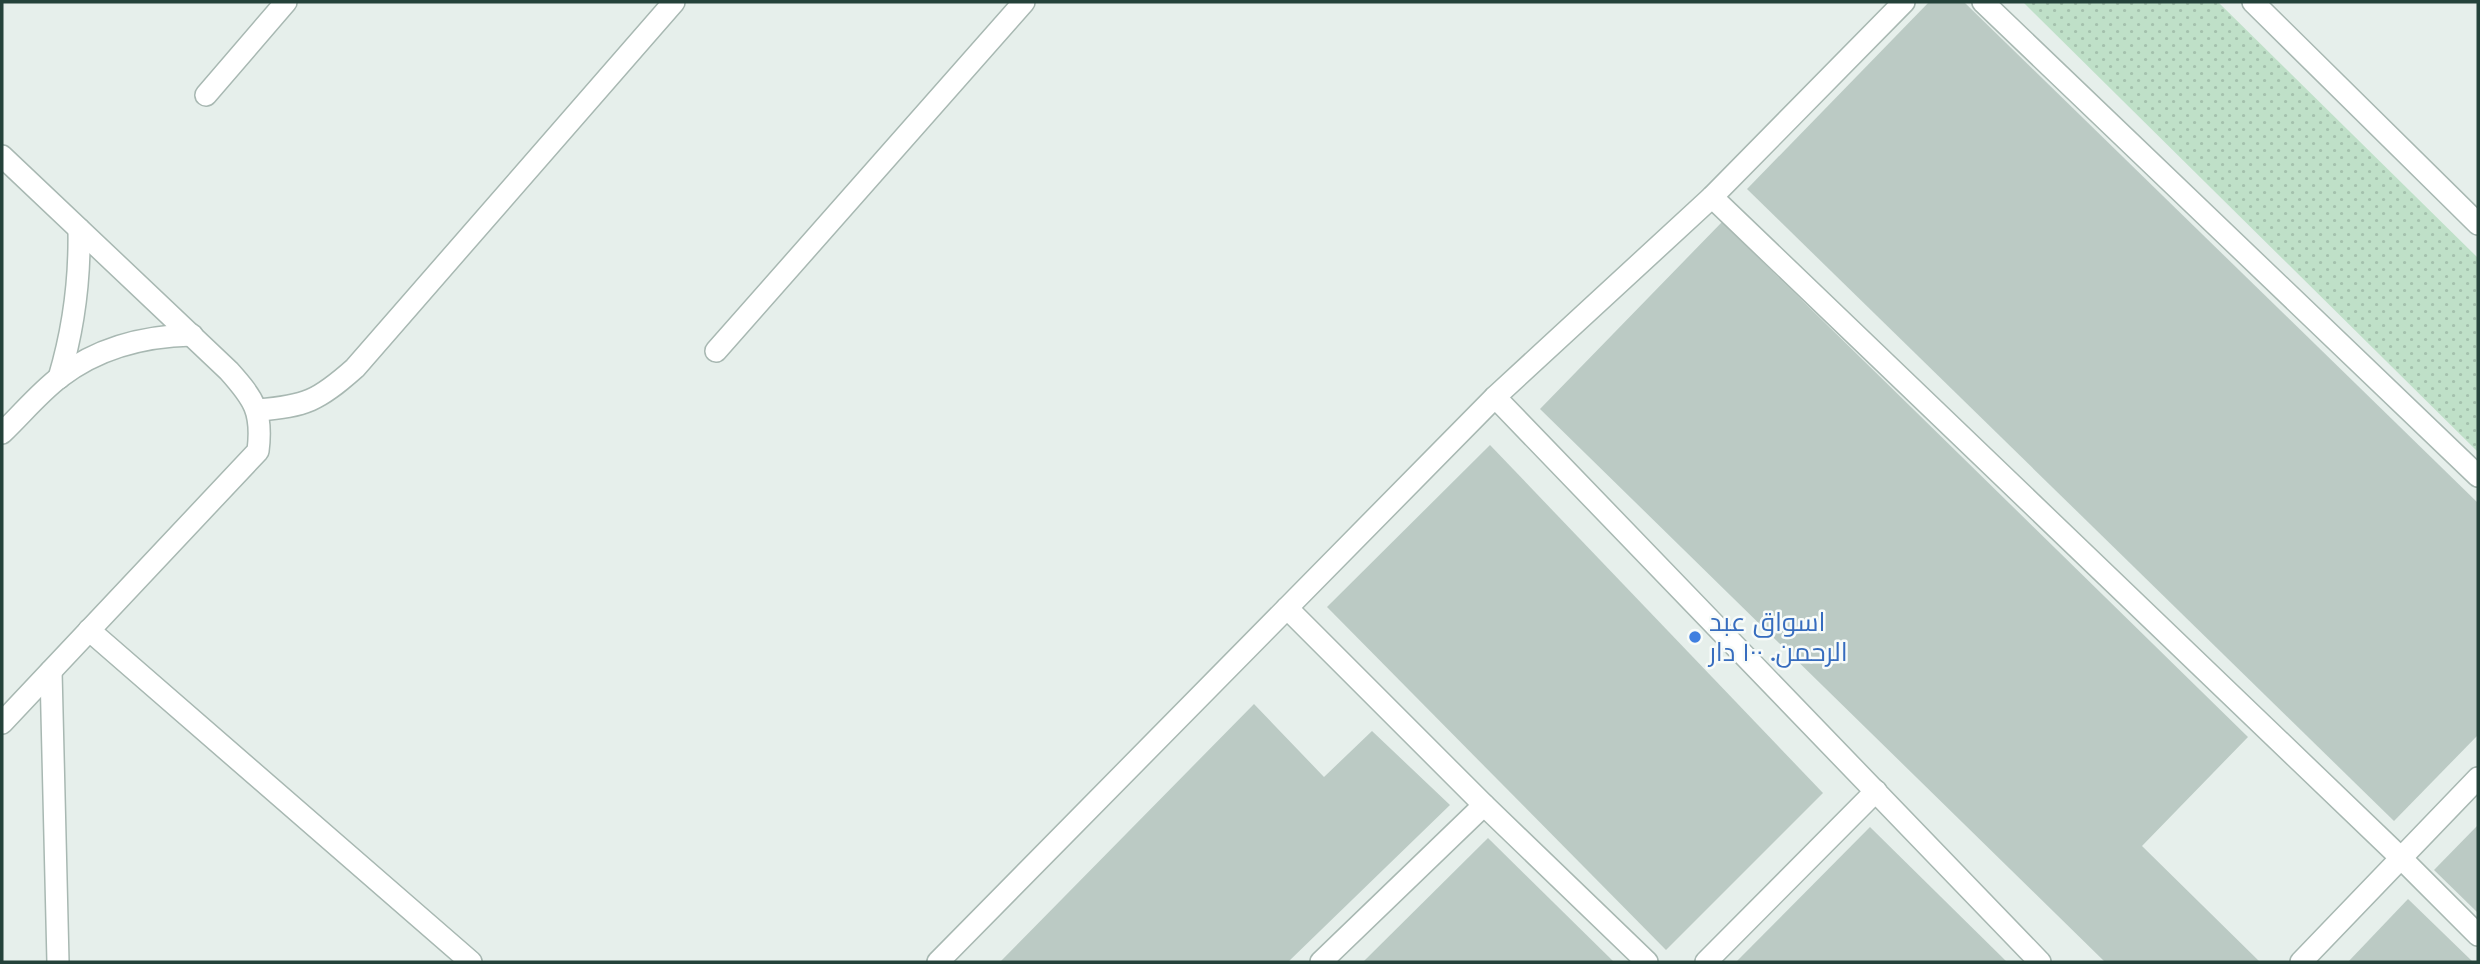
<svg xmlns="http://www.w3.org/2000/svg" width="2480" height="964" viewBox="0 0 2480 964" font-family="'Space Grotesk',Cairo,sans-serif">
<defs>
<pattern id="park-dots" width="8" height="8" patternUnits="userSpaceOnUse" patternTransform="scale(1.75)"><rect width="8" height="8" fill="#bfe0c8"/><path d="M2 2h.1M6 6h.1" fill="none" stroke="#a4c1ad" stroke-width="1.8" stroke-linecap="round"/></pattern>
</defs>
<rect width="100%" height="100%" fill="#e6efeb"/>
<!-- park -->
<polygon fill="url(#park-dots)" points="2023,2 2218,2 2478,258 2478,452"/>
<!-- building -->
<g fill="#bbcac4">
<polygon points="1929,2 1964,2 2478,503 2478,735 2394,821 1747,189"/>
<polygon points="1722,222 2248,737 2142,846 2260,962 2105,962 1540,409"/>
<polygon points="1490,445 1823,793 1666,950 1327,607"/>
<polygon points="1254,704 1324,777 1372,731 1450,805 1288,962 1000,962"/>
<polygon points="2478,825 2478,913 2434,870"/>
<polygon points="1870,827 2007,962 1736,962"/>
<polygon points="1488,838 1614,962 1363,962"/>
<polygon points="2408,899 2473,962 2348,962"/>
</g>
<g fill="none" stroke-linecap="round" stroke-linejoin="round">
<defs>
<g id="minor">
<polyline points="1983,2 2478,476"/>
<polyline points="2253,2 2478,224"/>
<polyline points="206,95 286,2"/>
<path d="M2,156L229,371C254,399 263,412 258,451L2,723"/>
<polyline points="1712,197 2401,858 2478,935"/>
<polyline points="716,351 1024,2"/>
<path d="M59,378C74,328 80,281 79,229"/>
<polyline points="1495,397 2040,962"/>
<path d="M258,410C306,406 318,401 355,368L674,2"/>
<path d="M2,433C21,415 39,393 60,377C99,347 145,336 192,335"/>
<polyline points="1287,608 1484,805 1647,962"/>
<polyline points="89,630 471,962"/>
<polyline points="51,671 58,962"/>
<polyline points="938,962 1495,397 1712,197 1904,2"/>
<polyline points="1321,962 1484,805"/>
<polyline points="1706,962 1876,791"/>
<polyline points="2301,962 2478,778"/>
</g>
</defs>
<!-- minor casing -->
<use href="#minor" stroke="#a8b8b2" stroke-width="24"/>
<!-- minor -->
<use href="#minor" stroke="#fff" stroke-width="21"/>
</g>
<!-- markers -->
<circle fill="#3f7fe0" stroke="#f7fbf9" stroke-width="2.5" cx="1695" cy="637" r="7"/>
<g text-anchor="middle" stroke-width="5" stroke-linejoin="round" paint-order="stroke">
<!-- shop labels -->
<g font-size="26" fill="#366cbe" stroke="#f7fbf9" text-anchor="start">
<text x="1709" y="631">اسواق عبد<tspan x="1709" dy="30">الرحمن. ١٠٠ دار</tspan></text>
</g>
</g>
<!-- border -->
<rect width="2480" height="964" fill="none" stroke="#24423a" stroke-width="7"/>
</svg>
